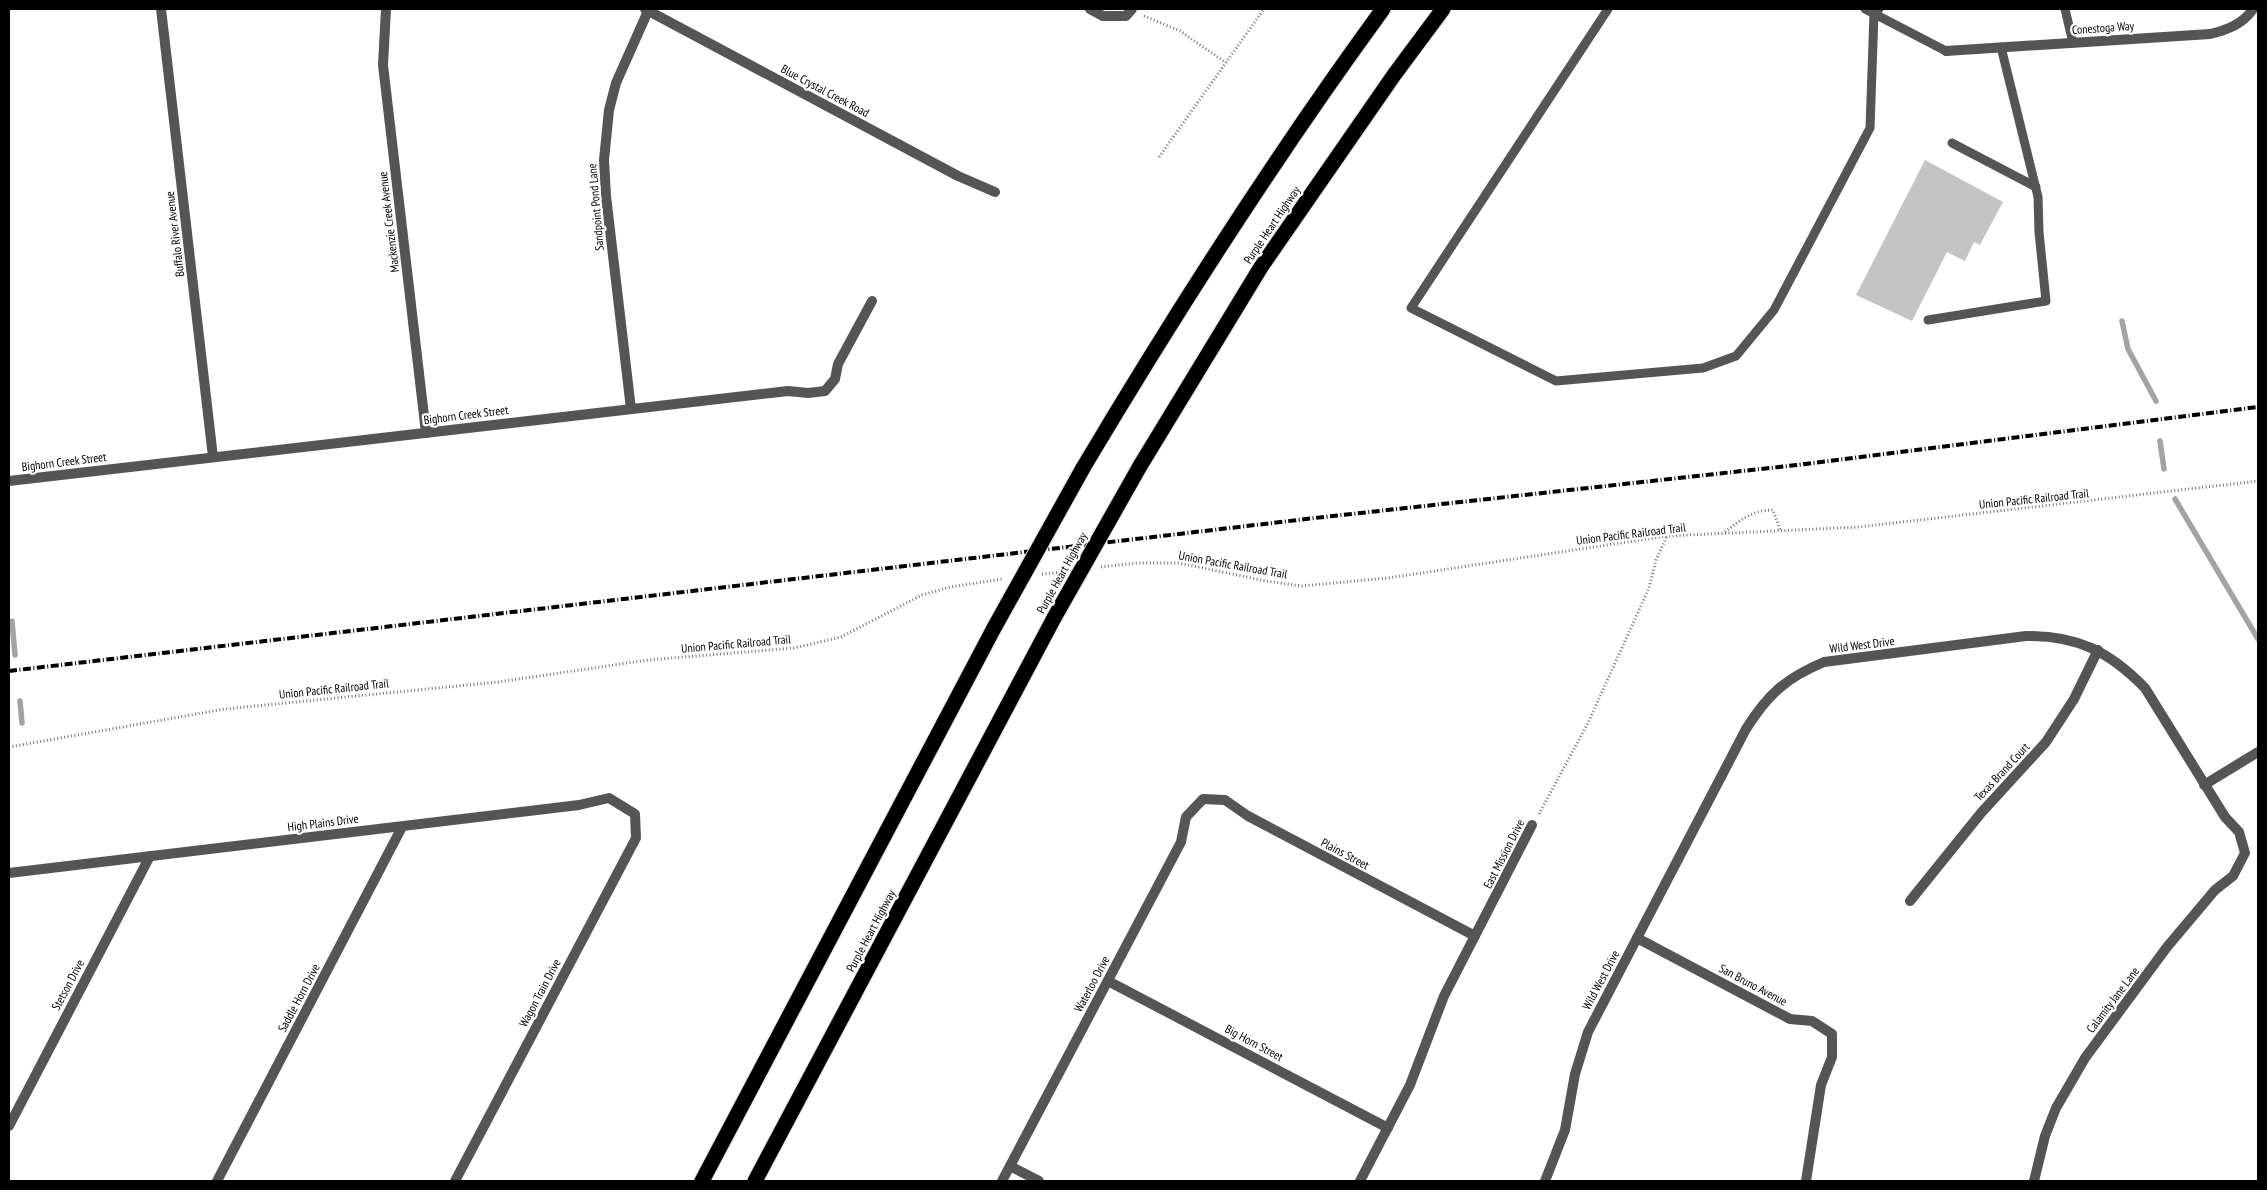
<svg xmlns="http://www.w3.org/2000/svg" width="2267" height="1190" viewBox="0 0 2267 1190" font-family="'PT Sans Narrow',sans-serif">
<rect width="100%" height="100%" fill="#fff"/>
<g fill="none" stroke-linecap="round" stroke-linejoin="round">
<!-- stream -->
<g stroke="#a3a3a3" stroke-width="5.5">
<polyline points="2122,321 2128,349 2156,401"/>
<polyline points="2160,441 2164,469"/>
<polyline points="2175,499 2258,639"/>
<polyline points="12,621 15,655"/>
<polyline points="20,701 22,723"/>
</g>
</g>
<!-- building -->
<polygon fill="#c4c4c4" points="1925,160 2003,202 1980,245 1974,242 1965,261 1947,252 1912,321 1856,295"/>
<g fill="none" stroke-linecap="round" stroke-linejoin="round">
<defs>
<g id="motorway">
<polyline points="1140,466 1261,267 1394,75 1443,9"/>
<path d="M1083,468C1177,310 1275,157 1383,9"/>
<polyline points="702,1181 994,628"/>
<polyline points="755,1181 1054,618"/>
</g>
</defs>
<!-- motorway casing -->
<use href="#motorway" stroke="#dbdbdb" stroke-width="17"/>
<!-- path -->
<g stroke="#777" stroke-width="3" stroke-dasharray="1 2.5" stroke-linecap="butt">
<polyline points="1144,16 1180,31 1225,62"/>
<polyline points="1159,157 1264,9"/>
<path d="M1725,532C1740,520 1753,510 1773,510L1780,530"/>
<polyline points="1101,567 1137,563 1179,563 1266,581 1301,586 1388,578 1667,536 1859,527 2258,481"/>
<polyline points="1042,574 1063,572"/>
<polyline points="9,747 225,709 498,682 648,660 794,648 841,637 922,595 950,587 1003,579"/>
<polyline points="1539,814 1588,723 1649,588 1656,560 1667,536"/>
</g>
<!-- service -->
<g stroke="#555" stroke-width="9">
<polyline points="1608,9 1411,308 1556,381 1703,368 1736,356 1774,310 1870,128 1874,14 1879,9"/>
<polyline points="1865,9 1946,51"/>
<polyline points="2065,9 2073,43"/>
<polyline points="1952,143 2036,187"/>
<polyline points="1928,320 2046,301 2039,232 2038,197 2001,47"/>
</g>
<!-- minor -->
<g stroke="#555" stroke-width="10">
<polyline points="161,9 213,457"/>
<polyline points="386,9 383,65 426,433"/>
<polyline points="645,9 958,176 995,192"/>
<polyline points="1090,9 1103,16 1126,16 1132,9"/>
<path d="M1946,51L2210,34C2227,30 2243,24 2253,9"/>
<polyline points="631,409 606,196 604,160 609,110 616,83 648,11"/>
<polyline points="9,481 788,391 808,393 825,391 835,379 838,364 872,301"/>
<polyline points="2204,785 2258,752"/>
<polyline points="9,873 579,805 609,798 635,814 636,838 455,1181"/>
<polyline points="1910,901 1981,813 2046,742 2074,699 2098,650"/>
<polyline points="1637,938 1790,1019 1812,1021 1832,1034 1832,1057 1821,1085 1806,1181"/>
<polyline points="1108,981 1388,1128"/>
<polyline points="9,1126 150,856"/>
<polyline points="1010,1166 1039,1181"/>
<polyline points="217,1181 402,827"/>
<polyline points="1002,1181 1181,842 1186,817 1203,799 1225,800 1248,816 1475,936"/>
<polyline points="1360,1181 1410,1085 1444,996 1532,825"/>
<path d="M1545,1181L1565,1130L1575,1074L1588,1032L1746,729C1768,694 1786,678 1824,662L2026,636C2077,635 2110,652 2145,688L2225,817L2239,832L2245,853L2233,876L2215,890L2167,947L2085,1058L2056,1108L2045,1136L2034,1181"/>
</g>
<!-- motorway -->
<use href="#motorway" stroke="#000" stroke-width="15"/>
<!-- rail -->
<polyline stroke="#000" stroke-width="4" stroke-dasharray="8 2.5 1 2.5" stroke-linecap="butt" points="9,671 1315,518 1797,465 2258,407"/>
<defs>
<g id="motorway-bridge">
<polyline points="1054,618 1140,466"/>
<polyline points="994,628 1083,468"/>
</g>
</defs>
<!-- motorway-bridge casing -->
<use href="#motorway-bridge" stroke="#dbdbdb" stroke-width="17" stroke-linecap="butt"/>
<!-- motorway-bridge -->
<use href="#motorway-bridge" stroke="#000" stroke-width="15"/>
</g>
<g text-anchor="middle" stroke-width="4.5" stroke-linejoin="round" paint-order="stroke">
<!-- street labels -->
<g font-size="12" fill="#000" stroke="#fff">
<text transform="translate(2103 28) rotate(-4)" y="4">Conestoga Way</text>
<text transform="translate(825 91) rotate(28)" y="4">Blue Crystal Creek Road</text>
<text transform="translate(596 207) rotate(-95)" y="4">Sandpoint Pond Lane</text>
<text transform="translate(389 222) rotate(-97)" y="4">Mackenzie Creek Avenue</text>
<text transform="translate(1272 225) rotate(-56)" y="4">Purple Heart Highway</text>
<text transform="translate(175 234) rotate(-97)" y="4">Buffalo River Avenue</text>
<text transform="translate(466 415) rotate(-7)" y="4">Bighorn Creek Street</text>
<text transform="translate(64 462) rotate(-7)" y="4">Bighorn Creek Street</text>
<text transform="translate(2034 499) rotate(-6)" y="4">Union Pacific Railroad Trail</text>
<text transform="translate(1631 534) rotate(-7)" y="4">Union Pacific Railroad Trail</text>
<text transform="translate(1233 565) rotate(10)" y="4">Union Pacific Railroad Trail</text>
<text transform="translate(1062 573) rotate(-61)" y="4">Purple Heart Highway</text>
<text transform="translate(736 644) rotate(-5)" y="4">Union Pacific Railroad Trail</text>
<text transform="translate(1862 645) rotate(-7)" y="4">Wild West Drive</text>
<text transform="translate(334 689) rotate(-6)" y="4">Union Pacific Railroad Trail</text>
<text transform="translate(2002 772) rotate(-47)" y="4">Texas Brand Court</text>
<text transform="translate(323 823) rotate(-7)" y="4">High Plains Drive</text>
<text transform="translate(1345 854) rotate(28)" y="4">Plains Street</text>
<text transform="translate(1504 854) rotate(-63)" y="4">East Mission Drive</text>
<text transform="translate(871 931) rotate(-62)" y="4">Purple Heart Highway</text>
<text transform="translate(1601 980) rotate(-62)" y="4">Wild West Drive</text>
<text transform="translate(1092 984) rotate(-62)" y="4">Waterloo Drive</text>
<text transform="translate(68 985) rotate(-62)" y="4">Stetson Drive</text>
<text transform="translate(1753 985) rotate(28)" y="4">San Bruno Avenue</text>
<text transform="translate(540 993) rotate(-62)" y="4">Wagon Train Drive</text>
<text transform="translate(299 998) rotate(-62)" y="4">Saddle Horn Drive</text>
<text transform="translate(2113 1000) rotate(-53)" y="4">Calamity Jane Lane</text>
<text transform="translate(1254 1043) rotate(28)" y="4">Big Horn Street</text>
</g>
</g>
<!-- border -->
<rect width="2267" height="1190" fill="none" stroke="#000000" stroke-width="20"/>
</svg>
